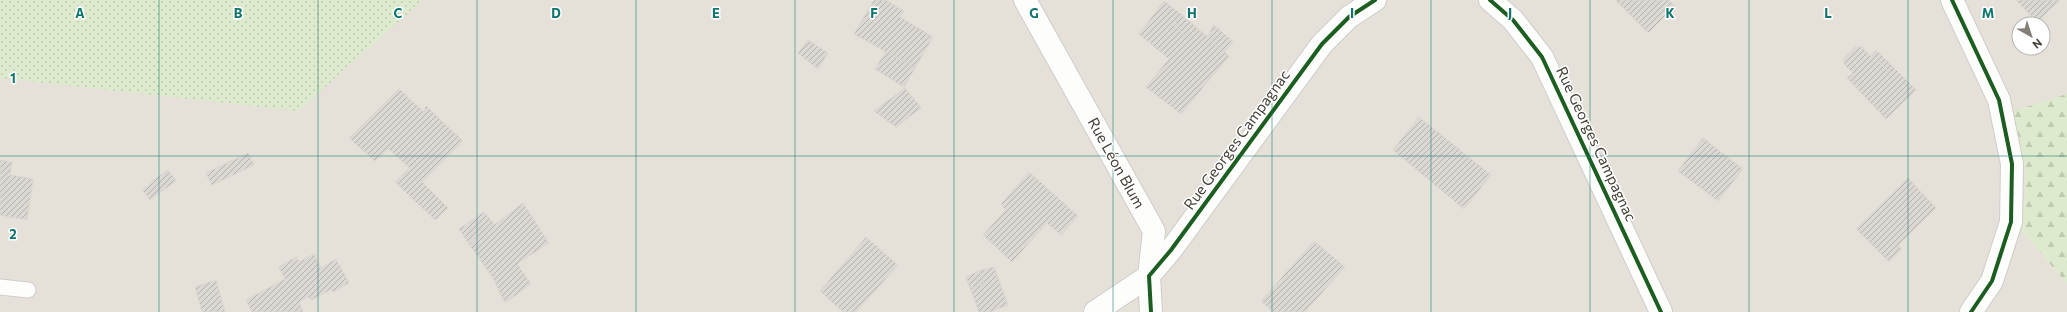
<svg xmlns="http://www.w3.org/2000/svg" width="2067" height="312" viewBox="0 0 2067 312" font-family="Commissioner,sans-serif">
<defs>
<pattern id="grass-dots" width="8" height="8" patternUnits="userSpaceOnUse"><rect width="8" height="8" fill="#deeacd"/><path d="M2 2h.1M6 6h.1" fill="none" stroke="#c0cab1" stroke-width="1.8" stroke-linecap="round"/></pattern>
<pattern id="forest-firs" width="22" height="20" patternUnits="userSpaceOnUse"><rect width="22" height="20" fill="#deeacd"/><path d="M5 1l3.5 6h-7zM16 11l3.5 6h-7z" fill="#c0cab1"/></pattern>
<pattern id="building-hatch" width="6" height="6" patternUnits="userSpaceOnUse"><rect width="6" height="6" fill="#dbd8d4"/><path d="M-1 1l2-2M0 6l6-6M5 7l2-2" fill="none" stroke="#b3b1ad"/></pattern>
</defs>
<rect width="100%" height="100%" fill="#f1efec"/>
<!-- residential -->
<path fill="#e5e1d9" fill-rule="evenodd" d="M0,0H2067V94L2013,112L2026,171L2023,232L2067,284V312H0ZM2019,24H2043V48H2019Z"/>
<!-- grass -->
<polygon fill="url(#grass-dots)" points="0,0 423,0 298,111 0,78"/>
<!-- forest -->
<polygon fill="url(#forest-firs)" points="2067,94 2067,284 2023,232 2026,171 2013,111"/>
<!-- building -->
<g fill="url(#building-hatch)" stroke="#d9d6d1">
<polygon points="874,0 886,0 904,11 900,17 933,37 915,68 854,34"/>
<polygon points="1615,0 1669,0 1675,6 1648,33"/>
<polygon points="2016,0 2060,0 2037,22"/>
<polygon points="1164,1 1182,15 1174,26 1188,38 1197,28 1229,56 1181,114 1146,87 1169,59 1139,34"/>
<polygon points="1182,15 1197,28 1188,38 1174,26"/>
<polygon points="1214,25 1233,42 1225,52 1207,37"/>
<polygon points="808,40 828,53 818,69 798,53"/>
<polygon points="1855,47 1862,47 1870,56 1872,54 1888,71 1893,67 1916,90 1886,119 1847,78 1853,73 1844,64 1844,58"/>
<polygon points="1876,50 1893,67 1888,71 1872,54"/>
<polygon points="886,51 915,68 904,87 875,69"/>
<polygon points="905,88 921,108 896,127 874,111"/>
<polygon points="399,89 424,112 426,106 462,140 461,143 422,182 448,208 435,220 395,182 409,168 389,149 375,161 349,138"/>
<polygon points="1419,117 1491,175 1464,209 1393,150"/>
<polygon points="1703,138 1743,169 1718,201 1678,171"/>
<polygon points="248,153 254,165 212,185 206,173"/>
<polygon points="0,160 12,162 10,175 33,179 27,220 0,215"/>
<polygon points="168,170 176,181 161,192 152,181"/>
<polygon points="1029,172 1078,216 1061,235 1047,223 1012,262 983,235 1006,210 1001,204"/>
<polygon points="1908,178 1936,208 1898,245 1902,249 1889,262 1856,229"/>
<polygon points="153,182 161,192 150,200 142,190"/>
<polygon points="523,203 549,243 517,264 531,284 505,303 493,278 469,244"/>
<polygon points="484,212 494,224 469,244 459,229"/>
<polygon points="866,237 898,265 856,312 843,312 820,291"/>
<polygon points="1314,241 1345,267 1305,312 1273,312 1261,301"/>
<polygon points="314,254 321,268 336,259 349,283 333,292 332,289 311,300 309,297 299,302 303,311 301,312 252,312 246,300 285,279 279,267 296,257 299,262"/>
<polygon points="994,267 1008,305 990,312 979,312 970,288 984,284 979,271"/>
<polygon points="979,271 984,284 970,288 966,277"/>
<polygon points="216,280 225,312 202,312 195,287"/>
</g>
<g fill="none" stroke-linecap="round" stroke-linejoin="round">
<defs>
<polyline id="lane" points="0,287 28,290"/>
<g id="street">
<polyline points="1025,0 1154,231 1149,276 1095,312"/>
<polyline points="1490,0 1513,20 1542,57 1661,312"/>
<polyline points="1952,0 1999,100 2012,164 2011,222 1992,281 1971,312"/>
<polyline points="1151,312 1149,276 1171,250 1322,44 1349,17 1375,0"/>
</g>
</defs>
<!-- lane casing -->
<use href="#lane" stroke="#cfcdc9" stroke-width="17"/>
<!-- street casing -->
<use href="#street" stroke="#cfcdc9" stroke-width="24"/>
<!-- lane -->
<use href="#lane" stroke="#fdfdfc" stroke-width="15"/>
<!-- street -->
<use href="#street" stroke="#fdfdfc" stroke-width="22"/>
<defs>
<g id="cycleway">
<polyline points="1490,0 1513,20 1542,57 1661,312"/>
<polyline points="1952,0 1999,100 2012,164 2011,222 1992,281 1971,312"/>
<polyline points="1151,312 1149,276 1171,250 1322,44 1349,17 1375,0"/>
</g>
</defs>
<!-- cycleway casing -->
<use href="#cycleway" stroke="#fff" stroke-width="6"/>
<!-- cycleway -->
<use href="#cycleway" stroke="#1b5e20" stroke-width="4"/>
</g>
<!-- grid -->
<path fill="none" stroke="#0f766e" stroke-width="1" stroke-opacity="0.55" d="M159,0V312M318,0V312M477,0V312M636,0V312M795,0V312M954,0V312M1113,0V312M1272,0V312M1431,0V312M1590,0V312M1749,0V312M1908,0V312M0,156H2067"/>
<g text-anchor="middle" stroke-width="3" stroke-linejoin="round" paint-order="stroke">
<!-- street labels -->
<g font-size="15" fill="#474138" stroke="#fff">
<text transform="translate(1237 140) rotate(-54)" y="5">Rue Georges Campagnac</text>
<text transform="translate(1596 144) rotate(65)" y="5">Rue Georges Campagnac</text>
<text transform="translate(1116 163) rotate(61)" y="5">Rue Léon Blum</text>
</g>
</g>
<g font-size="13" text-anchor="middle" font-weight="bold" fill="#0f766e" stroke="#fff" stroke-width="3" stroke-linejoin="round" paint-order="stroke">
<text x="80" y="18">A</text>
<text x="238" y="18">B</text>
<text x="398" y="18">C</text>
<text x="556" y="18">D</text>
<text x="716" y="18">E</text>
<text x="874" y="18">F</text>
<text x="1034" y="18">G</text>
<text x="1192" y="18">H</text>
<text x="1352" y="18">I</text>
<text x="1510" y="18">J</text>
<text x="1670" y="18">K</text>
<text x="1828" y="18">L</text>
<text x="1988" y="18">M</text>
<text x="13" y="83">1</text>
<text x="13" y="239">2</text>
</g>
<!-- north arrow -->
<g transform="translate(2031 36) rotate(141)"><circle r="19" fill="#ffffff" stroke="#b5b3af"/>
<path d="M0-3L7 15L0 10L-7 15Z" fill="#827e77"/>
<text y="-6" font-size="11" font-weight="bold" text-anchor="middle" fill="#474138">N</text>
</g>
</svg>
